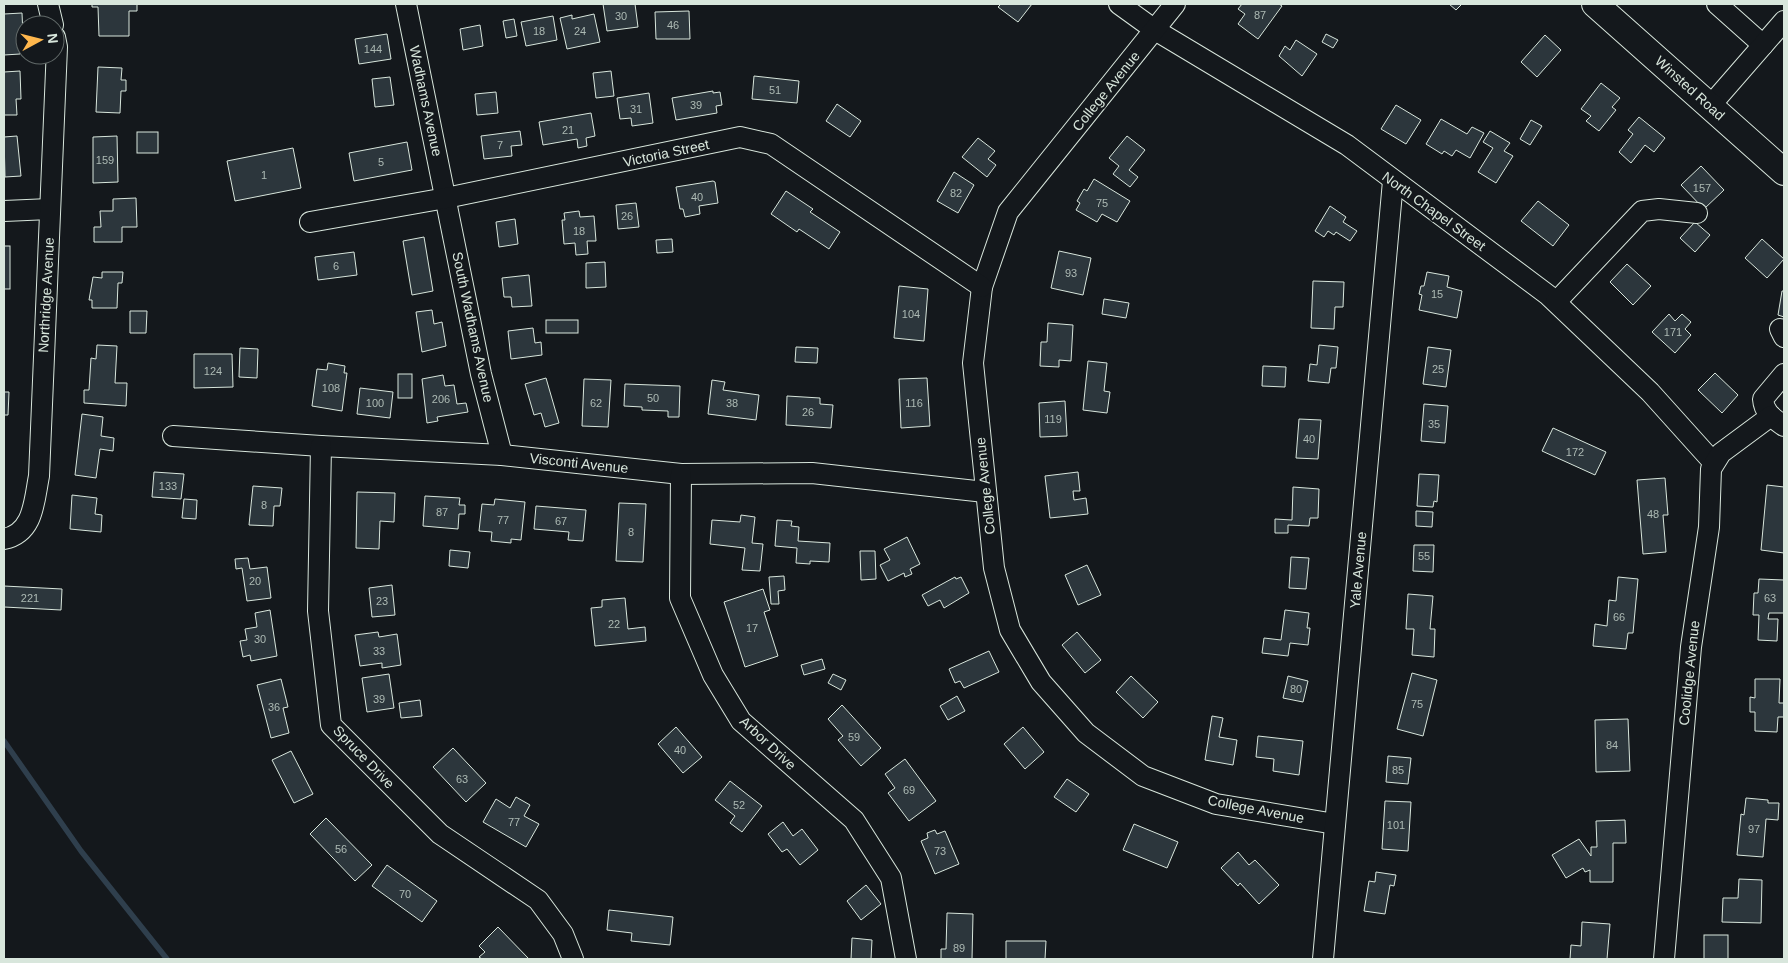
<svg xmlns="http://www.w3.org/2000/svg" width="1788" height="963" viewBox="0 0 1788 963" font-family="Arial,sans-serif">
<rect width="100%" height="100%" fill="#14181c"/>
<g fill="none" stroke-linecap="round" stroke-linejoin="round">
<!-- stream -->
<polyline stroke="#2f3f4d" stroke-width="5.5" points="4,741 81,851 167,959"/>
</g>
<!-- building -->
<g fill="#2c363c" stroke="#d8e6dc">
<polygon points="92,4 137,4 137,11 129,11 129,36 99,36 98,7 92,7"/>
<polygon points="603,4 635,4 638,27 607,31"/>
<polygon points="1001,4 1032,4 1018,22 998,7"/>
<polygon points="1242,4 1279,4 1282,6 1258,39 1238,24 1245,14 1238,9"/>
<polygon points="1449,4 1462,4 1456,10"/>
<polygon points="689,11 690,39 656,39 655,12"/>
<polygon points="22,13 23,36 19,37 20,54 4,55 4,14"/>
<polygon points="594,14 600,42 567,49 560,18 572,15 572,19"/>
<polygon points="553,16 557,40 526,46 521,22"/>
<polygon points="514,19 517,36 506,38 503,21"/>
<polygon points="480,25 483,46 463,50 460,29"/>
<polygon points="387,34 391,59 359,64 355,39"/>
<polygon points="1326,34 1338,40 1333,48 1322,42"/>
<polygon points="1545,35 1561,50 1537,77 1521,62"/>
<polygon points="1296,40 1317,54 1302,76 1279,56 1285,46 1290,50"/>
<polygon points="98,67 122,68 121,80 126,80 126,91 121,91 120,113 96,112"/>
<polygon points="20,71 21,99 16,99 17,115 4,115 4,72"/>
<polygon points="611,71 614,96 596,98 593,73"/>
<polygon points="754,76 799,81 797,103 752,99"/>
<polygon points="390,77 394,105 375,107 372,79"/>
<polygon points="1601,83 1620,98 1612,107 1616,110 1599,131 1586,121 1591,116 1581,109"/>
<polygon points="713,91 713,93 720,92 722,105 716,106 717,113 676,120 672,98"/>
<polygon points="496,92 498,113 477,115 475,94"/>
<polygon points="649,93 653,123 632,126 631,118 620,119 617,98"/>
<polygon points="837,104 861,121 850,137 826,121"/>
<polygon points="1396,105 1421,120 1406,144 1381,129"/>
<polygon points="591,113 595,136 586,138 587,146 578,148 577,139 543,145 539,122"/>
<polygon points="1639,117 1665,138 1654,152 1645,145 1631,163 1619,152 1633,134 1628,130"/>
<polygon points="1441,119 1467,134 1472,127 1484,133 1470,158 1456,150 1452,156 1444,151 1442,154 1426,144"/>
<polygon points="1531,120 1542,126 1530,145 1520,139"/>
<polygon points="520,131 522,145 511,146 512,156 484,159 481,136"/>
<polygon points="1490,131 1510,143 1504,151 1513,156 1496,183 1478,172 1493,148 1483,142"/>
<rect x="137" y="132" width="21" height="21"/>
<polygon points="17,136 21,176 5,177 4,137"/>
<polygon points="117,136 118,182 93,183 93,137"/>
<polygon points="1127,136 1145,150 1129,170 1138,177 1130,187 1113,174 1119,166 1109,158"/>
<polygon points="978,138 995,151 988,159 996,165 987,177 962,157"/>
<polygon points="407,142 412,170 354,181 349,153"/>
<polygon points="293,148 301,188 235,201 227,161"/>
<polygon points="1701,166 1724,190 1704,209 1681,185"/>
<polygon points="954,172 974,185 958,213 937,201"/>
<polygon points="1094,179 1130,201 1117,222 1102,214 1097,222 1076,210 1080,203 1077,201 1084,189 1087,191"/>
<polygon points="713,181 715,182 718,203 699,206 700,214 685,217 683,209 680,209 676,187"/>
<polygon points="786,191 813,209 810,212 840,232 829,249 799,229 797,232 771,214"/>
<polygon points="136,198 137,227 122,227 122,242 94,242 94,227 101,227 100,211 113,211 113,199"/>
<polygon points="1538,201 1569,225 1553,246 1521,221"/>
<polygon points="636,203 639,227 618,229 616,205"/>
<polygon points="1330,206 1346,217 1343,222 1357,231 1350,241 1336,232 1334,235 1328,231 1324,237 1315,231"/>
<polygon points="579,211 580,217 594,216 596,241 587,241 588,254 576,255 575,243 564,244 562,220 565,220 564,213"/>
<polygon points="515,219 518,244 499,247 496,222"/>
<polygon points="1695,222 1710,235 1695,252 1680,238"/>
<polygon points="424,237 433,291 412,295 403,241"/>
<polygon points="672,239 673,252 657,253 656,240"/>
<polygon points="1762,239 1784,259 1767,278 1745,258"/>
<rect x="4" y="246" width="6" height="43"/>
<polygon points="1059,251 1091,258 1083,295 1051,288"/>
<polygon points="354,252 357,275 318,280 315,257"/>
<polygon points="605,262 606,287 586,288 586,263"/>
<polygon points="1627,264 1651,286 1633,305 1610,282"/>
<polygon points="102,272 123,272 122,283 118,283 117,308 92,308 92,300 89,300 93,277 102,278"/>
<polygon points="1427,272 1449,276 1447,287 1462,291 1457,318 1419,310 1422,295 1419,294 1421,286 1424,286"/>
<polygon points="529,275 532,306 512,307 511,297 504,297 502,278"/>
<polygon points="1313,281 1344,282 1343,307 1335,307 1334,329 1311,328"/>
<polygon points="899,286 928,289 924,341 894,338"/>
<polygon points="1782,291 1784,291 1784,317 1778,315"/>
<polygon points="1104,299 1129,303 1126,318 1102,314"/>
<polygon points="432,310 434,324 442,322 446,346 422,352 416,312"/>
<polygon points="130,311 147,311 146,333 130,333"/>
<polygon points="1669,314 1675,321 1682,314 1691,322 1685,329 1691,335 1675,353 1652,332"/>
<rect x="546" y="320" width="32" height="13"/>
<polygon points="1048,323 1073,325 1071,361 1059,360 1059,367 1040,366 1041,342 1047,342"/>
<polygon points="533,328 535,343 541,342 542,355 511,359 508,331"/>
<polygon points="97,345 117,346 115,383 127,383 126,406 84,403 84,390 89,390 91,358 96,359"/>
<polygon points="1319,345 1338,347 1336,368 1331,368 1329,383 1308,381 1310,364 1317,365"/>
<polygon points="796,347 818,348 817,363 795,362"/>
<polygon points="1428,347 1451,350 1446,387 1423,384"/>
<polygon points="240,348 258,349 257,378 239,377"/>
<polygon points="194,354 232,354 233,387 194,388"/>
<polygon points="1088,361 1107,363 1104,391 1110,392 1107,413 1083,410"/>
<polygon points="328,363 345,366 344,373 347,373 342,411 312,406 317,369 327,370"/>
<polygon points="1263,366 1286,367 1285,387 1262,386"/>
<polygon points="1715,373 1738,395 1722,413 1698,390"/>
<rect x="398" y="374" width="14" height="24"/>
<polygon points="443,375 445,386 454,385 457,404 466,403 468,412 437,417 438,421 427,423 422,379"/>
<polygon points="546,378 559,423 545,427 541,413 534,415 525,384"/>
<polygon points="927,378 930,426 901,428 899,379"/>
<polygon points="584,379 611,380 608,427 582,426"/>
<polygon points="712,380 725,382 723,390 759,395 756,420 708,414"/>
<polygon points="625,384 680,386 679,417 668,417 668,411 642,410 642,407 624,406"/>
<polygon points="360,388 393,392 390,418 357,414"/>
<polygon points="4,392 9,392 8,415 4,415"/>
<polygon points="787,396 820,398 820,404 833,405 831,428 786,425"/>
<polygon points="1065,401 1067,436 1040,437 1039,403"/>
<polygon points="1424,404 1448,406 1445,443 1421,441"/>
<polygon points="82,414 103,417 101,436 114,438 113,451 100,449 96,478 75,475"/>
<polygon points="1299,419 1321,420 1318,459 1296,458"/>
<polygon points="1553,428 1606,452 1595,475 1542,451"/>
<polygon points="154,472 184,474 181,499 152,497"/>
<polygon points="1078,472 1080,491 1073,491 1074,500 1086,498 1088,514 1050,518 1045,476"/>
<polygon points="1419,474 1439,475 1437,502 1434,501 1433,507 1417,506"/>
<polygon points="1665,478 1668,515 1663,515 1666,552 1643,554 1637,480"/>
<polygon points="1767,485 1784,487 1784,553 1761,550"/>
<polygon points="253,486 282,488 280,506 274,506 273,526 249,525"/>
<polygon points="1293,487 1319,489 1318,518 1310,518 1309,526 1288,525 1288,533 1275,533 1275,519 1292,520"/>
<polygon points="357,492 395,493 394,522 380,521 379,549 356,548"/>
<polygon points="72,495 97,498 95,514 102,515 101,532 70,529"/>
<polygon points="425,496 460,498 459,505 465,505 465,514 459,514 458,529 423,526"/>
<polygon points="184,499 197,500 196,519 182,518"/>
<polygon points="495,499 525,502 521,540 511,539 511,543 491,541 492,532 479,531 482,504 494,505"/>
<polygon points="619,503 646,504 643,562 616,561"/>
<polygon points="536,506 586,510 583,541 568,540 569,532 534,529"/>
<polygon points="1416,511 1433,512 1432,527 1416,526"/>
<polygon points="741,515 755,517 752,543 763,544 760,571 742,570 745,548 710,544 712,520 740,522"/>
<polygon points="777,520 792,521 791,526 799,527 798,541 830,543 829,562 810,561 810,564 796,563 797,548 775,546"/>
<polygon points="907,537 920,564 910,569 912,574 905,577 904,573 888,581 880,565 890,560 884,549"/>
<polygon points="1414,545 1434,545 1433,572 1413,571"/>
<polygon points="450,550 470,552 468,568 449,566"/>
<polygon points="860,551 875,551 876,579 861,580"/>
<polygon points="1291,557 1309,558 1306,589 1289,588"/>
<polygon points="248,558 250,569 267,567 271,598 247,601 242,568 236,569 235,559"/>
<polygon points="1087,565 1101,595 1078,605 1065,575"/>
<polygon points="784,576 785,590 778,591 779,604 771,604 769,577"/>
<polygon points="955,577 956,579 961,577 969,593 944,608 940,600 928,606 922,595"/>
<polygon points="1618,577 1638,579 1633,633 1628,633 1626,649 1593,646 1595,624 1607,626 1609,600 1616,601"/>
<polygon points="1759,579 1784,580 1784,613 1769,613 1768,619 1778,619 1777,641 1758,640 1759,615 1753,615 1754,593 1758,593"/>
<polygon points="392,585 395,615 372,617 369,588"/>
<polygon points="4,586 62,589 61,610 4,607"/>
<polygon points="763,589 770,610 764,612 778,656 745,667 724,602"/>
<polygon points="1408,594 1433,596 1430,629 1435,629 1434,657 1412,655 1414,629 1406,629"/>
<polygon points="625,598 628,629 645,627 646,641 595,646 591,608 602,607 602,600"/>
<polygon points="270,610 277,656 251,661 250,655 243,657 240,641 247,640 245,629 257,627 255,613"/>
<polygon points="1285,610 1309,613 1307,628 1310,628 1308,645 1290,643 1288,656 1262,653 1264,638 1281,640"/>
<polygon points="378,632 379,637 397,634 401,665 382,668 382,663 360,666 355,635"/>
<polygon points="1077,632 1101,660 1085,673 1062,645"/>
<polygon points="989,651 999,672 964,688 960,681 955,683 949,669"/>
<polygon points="822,659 825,669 804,675 801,665"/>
<polygon points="1412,673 1437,680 1423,736 1397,729"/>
<polygon points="389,674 394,708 367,712 362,678"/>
<polygon points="833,674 846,680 841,690 828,683"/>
<polygon points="1131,676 1158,702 1143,718 1116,692"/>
<polygon points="1288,676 1308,681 1303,702 1283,698"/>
<polygon points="281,679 288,707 283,708 289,733 271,738 257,685"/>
<polygon points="1755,679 1780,679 1779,703 1784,703 1784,717 1778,717 1777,732 1755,731 1755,712 1750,712 1750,697 1755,698"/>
<polygon points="957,696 965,711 948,720 940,706"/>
<polygon points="420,700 422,716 401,718 399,703"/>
<polygon points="842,705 881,748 861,766 838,740 843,736 828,719"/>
<polygon points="1212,716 1223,718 1219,737 1237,740 1233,765 1205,760"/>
<polygon points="1628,719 1630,771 1596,772 1595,720"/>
<polygon points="676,727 702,757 683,773 658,744"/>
<polygon points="1023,727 1044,752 1025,769 1004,744"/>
<polygon points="1258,736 1303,741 1299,775 1273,771 1274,759 1256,757"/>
<polygon points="453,748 486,783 466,802 433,767"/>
<polygon points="291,751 313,794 294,803 272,760"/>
<polygon points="1388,756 1411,758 1408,784 1386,782"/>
<polygon points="905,759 936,801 909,821 888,793 895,788 885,774"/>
<polygon points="1067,779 1089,794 1076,812 1054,797"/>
<polygon points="730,781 762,806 742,832 730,823 735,816 715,800"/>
<polygon points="516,797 530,805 524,816 539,824 526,847 483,822 496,799 510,808"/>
<polygon points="1746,798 1768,800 1768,803 1779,803 1778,820 1766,819 1763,857 1737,855 1741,814 1744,815"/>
<polygon points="1385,801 1411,802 1408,851 1382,849"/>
<polygon points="326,818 372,865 355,881 310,834"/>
<polygon points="1625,820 1626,843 1613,843 1613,882 1590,882 1590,870 1585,872 1583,868 1566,878 1552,855 1579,839 1591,856 1591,847 1597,847 1596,821"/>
<polygon points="783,822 793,836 802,829 818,850 800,865 787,849 782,852 768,834"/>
<polygon points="1134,824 1178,842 1167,868 1123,850"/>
<polygon points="935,830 937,834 945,831 959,864 935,874 921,841 928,838 927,833"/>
<polygon points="1238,852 1249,865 1255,860 1279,885 1259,904 1240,883 1238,886 1221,868"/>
<polygon points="387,865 437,901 422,922 372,886"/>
<polygon points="1376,872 1396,875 1394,886 1390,885 1385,914 1364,911 1369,881 1375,882"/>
<polygon points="1739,879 1762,880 1761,923 1722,922 1723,898 1738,898"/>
<polygon points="866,885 881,904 861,920 847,901"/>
<polygon points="609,910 673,917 670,945 631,941 632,933 607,930"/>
<polygon points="947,913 973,914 972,959 941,959 941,949 946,949"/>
<polygon points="1582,922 1610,924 1607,959 1570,959 1571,945 1581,946"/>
<polygon points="498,927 529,959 482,959 479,957 485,952 479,946"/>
<rect x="1704" y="935" width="24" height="24"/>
<polygon points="852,938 872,940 871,959 851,959"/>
<polygon points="1006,941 1046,941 1045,959 1006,959"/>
</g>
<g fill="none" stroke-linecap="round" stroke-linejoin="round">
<defs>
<g id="minor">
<polyline points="48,4 53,25"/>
<polyline points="406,4 481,374 502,455"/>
<polyline points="1119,4 1155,30 1347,145 1548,295 1650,392 1713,462"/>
<polyline points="1175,4 1008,212 982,287 973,363 994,568 1010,630 1041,682 1086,733 1143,776 1216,804 1335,824"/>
<polyline points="1717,4 1763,45"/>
<polyline points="1710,106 1784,21"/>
<polyline points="4,211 50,209"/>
<polyline points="310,222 446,198 740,137 771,144 982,287"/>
<polyline points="1556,302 1642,211 1659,209 1697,213"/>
<polyline points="1780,329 1784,337"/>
<path d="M1784,374L1763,399C1764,413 1773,418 1784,426"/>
<polyline points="173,436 321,446 502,455 681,474 812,473 985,492"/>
<polyline points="321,446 318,611 331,725 440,834 538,900 563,934 573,959"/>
<polyline points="681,474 680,598 713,675 741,721 854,820 891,878 906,959"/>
<path d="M4,539C34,533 34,501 39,476L57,47L55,37"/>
<polyline points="1323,959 1393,181"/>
<polyline points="1664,959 1691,647 1709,527 1711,469 1721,453 1771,416"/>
</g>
<polyline id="major" points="1595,4 1784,172"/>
</defs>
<!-- minor casing -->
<use href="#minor" stroke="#d8e6dc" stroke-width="22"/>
<!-- major casing -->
<use href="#major" stroke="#d8e6dc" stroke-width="28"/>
<!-- minor -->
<use href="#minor" stroke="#14181c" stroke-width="20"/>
<!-- major -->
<use href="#major" stroke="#14181c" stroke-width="26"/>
</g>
<g text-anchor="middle" stroke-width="4" stroke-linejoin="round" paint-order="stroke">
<!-- number labels -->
<g font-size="11" fill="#adbab4">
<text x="1260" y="19">87</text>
<text x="621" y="20">30</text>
<text x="673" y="29">46</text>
<text x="539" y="35">18</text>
<text x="580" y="35">24</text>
<text x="373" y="53">144</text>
<text x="775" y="94">51</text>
<text x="696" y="109">39</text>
<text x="636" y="113">31</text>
<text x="568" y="134">21</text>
<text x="500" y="149">7</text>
<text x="105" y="164">159</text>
<text x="381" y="166">5</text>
<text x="264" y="179">1</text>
<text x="1702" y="192">157</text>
<text x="956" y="197">82</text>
<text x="697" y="201">40</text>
<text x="1102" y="207">75</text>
<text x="627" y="220">26</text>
<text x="579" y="235">18</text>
<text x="336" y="270">6</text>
<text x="1071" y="277">93</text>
<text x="1437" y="298">15</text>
<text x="911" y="318">104</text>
<text x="1673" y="336">171</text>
<text x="1438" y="373">25</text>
<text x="213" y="375">124</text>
<text x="331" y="392">108</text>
<text x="653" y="402">50</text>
<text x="441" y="403">206</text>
<text x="375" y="407">100</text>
<text x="596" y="407">62</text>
<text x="732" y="407">38</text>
<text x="914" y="407">116</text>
<text x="808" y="416">26</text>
<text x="1053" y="423">119</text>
<text x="1434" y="428">35</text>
<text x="1309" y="443">40</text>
<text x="1575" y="456">172</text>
<text x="168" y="490">133</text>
<text x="264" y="509">8</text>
<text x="442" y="516">87</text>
<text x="1653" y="518">48</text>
<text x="503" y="524">77</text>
<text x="561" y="525">67</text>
<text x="631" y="536">8</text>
<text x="1424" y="560">55</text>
<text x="255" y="585">20</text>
<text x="30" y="602">221</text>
<text x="1770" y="602">63</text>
<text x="382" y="605">23</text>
<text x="1619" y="621">66</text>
<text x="614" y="628">22</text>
<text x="752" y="632">17</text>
<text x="260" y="643">30</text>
<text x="379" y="655">33</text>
<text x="1296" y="693">80</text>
<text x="379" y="703">39</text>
<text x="1417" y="708">75</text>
<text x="274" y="711">36</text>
<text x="854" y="741">59</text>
<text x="1612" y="749">84</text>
<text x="680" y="754">40</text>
<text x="1398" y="774">85</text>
<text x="462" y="783">63</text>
<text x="909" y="794">69</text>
<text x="739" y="809">52</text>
<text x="514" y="826">77</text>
<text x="1396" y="829">101</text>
<text x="1754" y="833">97</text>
<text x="341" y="853">56</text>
<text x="940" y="855">73</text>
<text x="405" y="898">70</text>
<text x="959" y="952">89</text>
</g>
<!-- street labels -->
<g font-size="14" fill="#d8e6dc" stroke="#14181c">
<text transform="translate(1690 88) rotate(42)" y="5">Winsted Road</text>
<text transform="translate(1106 91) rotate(-51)" y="5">College Avenue</text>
<text transform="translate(426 101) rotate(78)" y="5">Wadhams Avenue</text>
<text transform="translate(666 153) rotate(-12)" y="5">Victoria Street</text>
<text transform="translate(1434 211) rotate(36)" y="5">North Chapel Street</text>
<text transform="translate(46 295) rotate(-87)" y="5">Northridge Avenue</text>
<text transform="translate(473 327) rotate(78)" y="5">South Wadhams Avenue</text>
<text transform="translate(579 463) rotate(6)" y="5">Visconti Avenue</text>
<text transform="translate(985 486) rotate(-96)" y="5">College Avenue</text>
<text transform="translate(1358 570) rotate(-85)" y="5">Yale Avenue</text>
<text transform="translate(1689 673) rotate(-84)" y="5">Coolidge Avenue</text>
<text transform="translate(768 743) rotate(43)" y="5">Arbor Drive</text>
<text transform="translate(364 757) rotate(46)" y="5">Spruce Drive</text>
<text transform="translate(1256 809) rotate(11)" y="5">College Avenue</text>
</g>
</g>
<!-- border -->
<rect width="1788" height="963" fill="none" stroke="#d8e6dc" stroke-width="10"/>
<!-- north arrow -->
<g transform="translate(40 40) rotate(83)"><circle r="24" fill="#14181c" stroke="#626a69"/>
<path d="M0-4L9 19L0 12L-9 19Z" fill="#ffb74d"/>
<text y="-8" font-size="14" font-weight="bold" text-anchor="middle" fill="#d8e6dc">N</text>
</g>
</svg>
